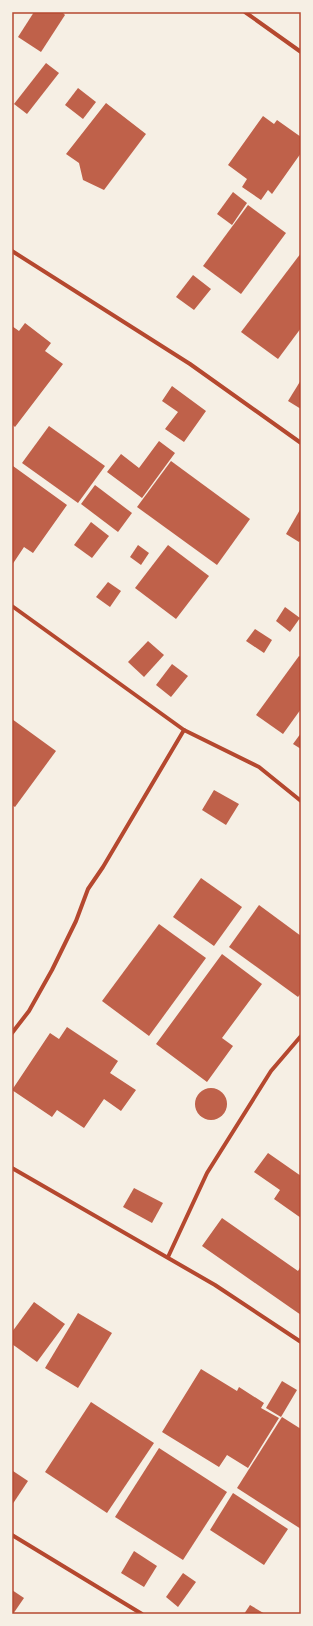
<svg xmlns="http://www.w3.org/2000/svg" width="313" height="1626" viewBox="0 0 313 1626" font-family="Raleway,sans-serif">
<rect width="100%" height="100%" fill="#f6efe4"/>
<!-- building -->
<g fill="#bf614a">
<polygon points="34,12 62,12 65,15 41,52 18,37"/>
<polygon points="46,63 59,73 27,114 14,104"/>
<polygon points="78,88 96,102 83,119 65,105"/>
<polygon points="106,103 146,134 104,190 83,180 79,163 66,154"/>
<polygon points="263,116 274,124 277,120 301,137 301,145 300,147 301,148 301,153 272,194 268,190 261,200 242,187 247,179 228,165"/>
<polygon points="233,192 247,203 232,225 217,214"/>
<polygon points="248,205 286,233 241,294 203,266"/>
<polygon points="301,253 301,328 278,359 241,332"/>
<polygon points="193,275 211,289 194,310 176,297"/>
<polygon points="25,323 51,343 45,351 63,364 15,427 12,424 12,326 19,331"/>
<polygon points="301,380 301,409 288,401"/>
<polygon points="172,386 206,411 184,442 165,429 178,412 162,401"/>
<polygon points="49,426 105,466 78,503 22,463"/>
<polygon points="159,441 175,453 142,498 107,472 121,454 139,468"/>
<polygon points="171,461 250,519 217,565 137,507"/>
<polygon points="13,466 67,505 33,553 24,547 12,565"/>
<polygon points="95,485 132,513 118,532 81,504"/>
<polygon points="301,508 301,539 299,542 286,534"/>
<polygon points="91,522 109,536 92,558 74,545"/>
<polygon points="138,545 149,553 141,565 130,557"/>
<polygon points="168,545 209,576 176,619 135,588"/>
<polygon points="108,582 121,591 110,607 96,597"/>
<polygon points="285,607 300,618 290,632 276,621"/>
<polygon points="255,629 272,640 264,653 246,641"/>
<polygon points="148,641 164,655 144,677 128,662"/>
<polygon points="299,656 301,657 301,709 283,734 256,715"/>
<polygon points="172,664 188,676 171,697 156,685"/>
<polygon points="12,719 56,751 15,807 12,805"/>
<polygon points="301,733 301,749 293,744"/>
<polygon points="214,790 239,804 226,825 202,810"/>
<polygon points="201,878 242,907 214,946 173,917"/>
<polygon points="259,905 301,936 301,993 298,997 229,947"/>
<polygon points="159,924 206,958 149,1036 102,1001"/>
<polygon points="222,954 262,984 222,1038 233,1046 207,1082 156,1044"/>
<polygon points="67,1027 118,1061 110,1073 136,1090 121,1111 104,1099 84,1128 57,1110 52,1117 12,1090 50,1033 59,1039"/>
<circle cx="211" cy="1104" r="16"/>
<polygon points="268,1153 301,1176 301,1218 274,1199 280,1190 254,1172"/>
<polygon points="134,1188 163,1203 152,1223 123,1207"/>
<polygon points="222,1218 298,1271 301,1266 301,1315 202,1246"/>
<polygon points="34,1302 65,1324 37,1362 12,1344 12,1332"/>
<polygon points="78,1313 112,1333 78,1388 45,1368"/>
<polygon points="201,1369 237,1391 239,1387 264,1403 261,1408 279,1418 248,1468 227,1455 219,1467 162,1432"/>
<polygon points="282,1381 297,1390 281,1417 266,1408"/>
<polygon points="91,1402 154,1443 107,1513 45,1472"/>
<polygon points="282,1417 301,1429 301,1529 237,1488"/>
<polygon points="159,1448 227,1492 183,1560 115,1517"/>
<polygon points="13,1471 28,1481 12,1505 12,1473"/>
<polygon points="233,1493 288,1529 264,1565 210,1530"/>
<polygon points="134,1551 157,1566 144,1587 121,1573"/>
<polygon points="183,1573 196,1582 178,1607 166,1597"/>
<polygon points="12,1590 24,1598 13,1614 12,1614"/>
<polygon points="250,1605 265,1614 244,1614"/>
</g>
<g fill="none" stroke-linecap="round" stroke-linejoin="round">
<!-- minor -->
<g stroke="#b5482f" stroke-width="4">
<polyline points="245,12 301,52"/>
<polyline points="12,251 190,364 301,443"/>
<polyline points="12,606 184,730 259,767 301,801"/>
<polyline points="12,1033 29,1011 52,970 76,921 88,889 103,867 184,730"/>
<polyline points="12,1168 215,1285 301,1342"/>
<polyline points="168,1257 207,1173 271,1071 301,1036"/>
<polyline points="12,1535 142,1614"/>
</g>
</g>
<!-- border -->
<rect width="313" height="1626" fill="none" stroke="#f6efe4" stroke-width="26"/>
<rect x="13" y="13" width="287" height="1600" fill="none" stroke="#b5482f" stroke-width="1.5"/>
</svg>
